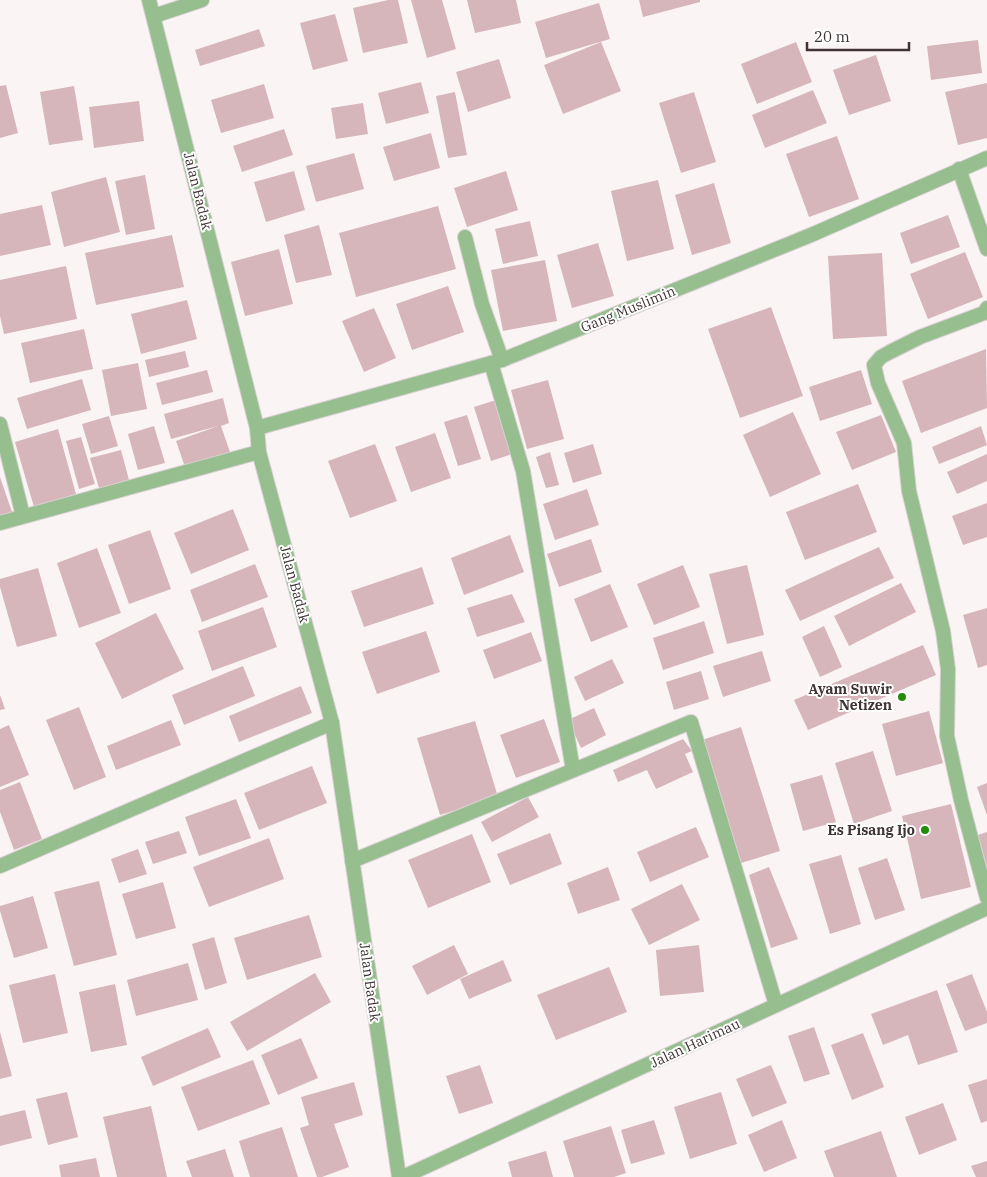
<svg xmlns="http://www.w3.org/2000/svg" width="987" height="1177" viewBox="0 0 987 1177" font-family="'IBM Plex Serif',serif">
<rect width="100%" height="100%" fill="#fbf4f5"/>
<!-- building -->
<g fill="#d6b6ba">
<polygon points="388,0 398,0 408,43 363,53 353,8"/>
<polygon points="411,0 442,0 456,49 427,58"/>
<polygon points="467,0 516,0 521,23 475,33"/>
<polygon points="639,0 700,0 700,2 643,17"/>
<polygon points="599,3 610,39 546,58 535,22"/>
<polygon points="335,14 348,61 313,70 300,23"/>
<polygon points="259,29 265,46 200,66 195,50"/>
<polygon points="978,40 982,73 931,80 927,46"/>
<polygon points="601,42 621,91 563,114 544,65"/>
<polygon points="796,42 812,82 757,104 741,64"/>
<polygon points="876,55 891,101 849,115 833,70"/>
<polygon points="499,59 511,98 468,112 456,72"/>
<polygon points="421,82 429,113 386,124 378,93"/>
<polygon points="987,83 987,138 958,145 945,92"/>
<polygon points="264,84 274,118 221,133 211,100"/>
<polygon points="6,85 18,133 0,138 0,86"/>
<polygon points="74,86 83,140 49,145 40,92"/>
<polygon points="813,90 827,123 765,148 752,115"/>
<polygon points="455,92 467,155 448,158 436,96"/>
<polygon points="694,92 716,162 681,173 659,103"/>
<polygon points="139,101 144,141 94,148 89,107"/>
<polygon points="363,103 368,134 336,139 331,108"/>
<polygon points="284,129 293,155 242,172 233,146"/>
<polygon points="431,133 440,168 394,181 383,147"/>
<polygon points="837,136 859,199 809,217 786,154"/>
<polygon points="354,153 364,189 316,202 306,166"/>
<polygon points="294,171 305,210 266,222 254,182"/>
<polygon points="506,171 518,210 467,227 454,188"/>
<polygon points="145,175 155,229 126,235 115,181"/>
<polygon points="106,177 120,232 64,247 51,192"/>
<polygon points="658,180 674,249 627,261 611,191"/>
<polygon points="714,183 731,243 692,255 675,195"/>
<polygon points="42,205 51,245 0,256 0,214"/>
<polygon points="438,206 456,269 356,297 339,233"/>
<polygon points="948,215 960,247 911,264 900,233"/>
<polygon points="530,221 538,256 503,264 495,229"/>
<polygon points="319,225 332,275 296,283 284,235"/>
<polygon points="172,235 184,287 96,305 85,253"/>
<polygon points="598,243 614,296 572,308 557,255"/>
<polygon points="279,249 293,304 245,316 231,262"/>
<polygon points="965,252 983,297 928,319 910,274"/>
<polygon points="882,253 887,336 833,339 828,256"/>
<polygon points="545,260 557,321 503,331 491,270"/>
<polygon points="66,266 77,319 4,334 0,316 0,280"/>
<polygon points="448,286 464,332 412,350 396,304"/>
<polygon points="187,300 197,339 141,354 131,314"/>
<polygon points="771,307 803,396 740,418 708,329"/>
<polygon points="374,308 396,358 364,372 342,321"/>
<polygon points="84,329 93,369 30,383 21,343"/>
<polygon points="986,349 987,408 921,433 902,381"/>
<polygon points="185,351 189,367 149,377 145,360"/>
<polygon points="138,363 147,409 111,416 102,370"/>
<polygon points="207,370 213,392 162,405 156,383"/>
<polygon points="861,370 872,404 820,421 809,387"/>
<polygon points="82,379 91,410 27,429 17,398"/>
<polygon points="548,380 564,439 527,449 511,390"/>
<polygon points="223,398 229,423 221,426 231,455 186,470 176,441 218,426 171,439 164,414"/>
<polygon points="496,400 512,454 491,461 474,407"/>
<polygon points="793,412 821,474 770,497 743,435"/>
<polygon points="467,415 481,459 458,466 444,422"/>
<polygon points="881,415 896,452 852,470 836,432"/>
<polygon points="109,416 118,446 91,454 82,424"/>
<polygon points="154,426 165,463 138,470 128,434"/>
<polygon points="981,426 987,445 939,464 932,447"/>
<polygon points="58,429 76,494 34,507 15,442"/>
<polygon points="435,433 451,478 411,492 395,447"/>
<polygon points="81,437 95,484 79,489 66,441"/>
<polygon points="375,444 397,501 350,518 328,461"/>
<polygon points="593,444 602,474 573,483 564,453"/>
<polygon points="121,450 129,480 99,488 90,458"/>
<polygon points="550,452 559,485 546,488 536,457"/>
<polygon points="987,454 987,481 957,494 947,472"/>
<polygon points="0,477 12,512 0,516"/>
<polygon points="858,484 877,532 805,560 786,512"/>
<polygon points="587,489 599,525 555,540 543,504"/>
<polygon points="987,503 987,537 963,545 952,516"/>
<polygon points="233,509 249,550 191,574 174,533"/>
<polygon points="150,530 171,589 129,604 108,545"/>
<polygon points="510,535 524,572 464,595 451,558"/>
<polygon points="591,539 602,572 559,587 547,554"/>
<polygon points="879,547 894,578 800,621 785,590"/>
<polygon points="97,548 121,613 79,628 57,563"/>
<polygon points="255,564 268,597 202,622 190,590"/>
<polygon points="683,565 700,607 654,625 637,584"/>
<polygon points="747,565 764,635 727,644 709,574"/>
<polygon points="422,567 434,604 364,627 351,591"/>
<polygon points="38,568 57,636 17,647 0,587 0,579"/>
<polygon points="901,583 916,612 849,646 834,616"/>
<polygon points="610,584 628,627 591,642 574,599"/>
<polygon points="512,594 525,622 477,637 467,608"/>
<polygon points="263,607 277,647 212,671 198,631"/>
<polygon points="987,608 987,665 978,668 963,615"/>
<polygon points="156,613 184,669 122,699 95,643"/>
<polygon points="704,621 714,653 663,670 653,638"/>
<polygon points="824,626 842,667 820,677 802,637"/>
<polygon points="426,631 440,672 377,694 362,652"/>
<polygon points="531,632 542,661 494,679 483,650"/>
<polygon points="923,645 936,675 808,730 794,700"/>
<polygon points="762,651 771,681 723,697 713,666"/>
<polygon points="612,659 624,683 585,701 574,677"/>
<polygon points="243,666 255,696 184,725 172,695"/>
<polygon points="701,671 709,699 674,710 666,682"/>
<polygon points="301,686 312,713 239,742 229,716"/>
<polygon points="0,695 5,709 0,710"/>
<polygon points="79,707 106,777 74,790 46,720"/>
<polygon points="594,708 606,735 581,748 568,720"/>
<polygon points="929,711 943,763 896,776 882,724"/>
<polygon points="544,719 560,762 516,778 500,735"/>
<polygon points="171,720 181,745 116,770 107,746"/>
<polygon points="475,721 498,797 440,815 417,738"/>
<polygon points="9,725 29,775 0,787 0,729"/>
<polygon points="741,727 780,851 741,863 702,740"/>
<polygon points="683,739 692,751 685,754 693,772 656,789 647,770 618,782 613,770"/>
<polygon points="873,751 892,811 854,824 835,763"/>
<polygon points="312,766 327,803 259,830 244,793"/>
<polygon points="822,775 836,822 803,831 790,784"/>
<polygon points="20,782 42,839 14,850 0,812 0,790"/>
<polygon points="987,783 987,815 977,787"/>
<polygon points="528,797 539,817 492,842 481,822"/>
<polygon points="236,799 251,838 199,856 185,817"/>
<polygon points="951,804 971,887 921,899 902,816"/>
<polygon points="696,827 709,857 650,882 637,852"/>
<polygon points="179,831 187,853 153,864 145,842"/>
<polygon points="987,832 987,883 972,837"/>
<polygon points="550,833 562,864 510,885 497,854"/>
<polygon points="472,834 491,882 428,908 408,860"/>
<polygon points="269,838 284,879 209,907 193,867"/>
<polygon points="138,849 147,874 119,883 111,859"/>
<polygon points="841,855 861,924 830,934 809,864"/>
<polygon points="887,858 905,910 875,920 858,868"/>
<polygon points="608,867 620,900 578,914 567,883"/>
<polygon points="769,867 798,939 771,948 749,875"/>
<polygon points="99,881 117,955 74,966 54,892"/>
<polygon points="163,882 176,928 136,939 122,894"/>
<polygon points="682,884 700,920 649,945 631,909"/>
<polygon points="33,896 48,948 14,958 0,911 0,906"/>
<polygon points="309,915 322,957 247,980 234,938"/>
<polygon points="214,937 227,983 205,990 192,944"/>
<polygon points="454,945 468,974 427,995 412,966"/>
<polygon points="699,945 704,992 660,996 656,950"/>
<polygon points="503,960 512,981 469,999 460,979"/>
<polygon points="188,963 198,1000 136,1016 127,980"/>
<polygon points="609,967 627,1012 556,1040 537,995"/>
<polygon points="315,973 331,1002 247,1051 230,1022"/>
<polygon points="55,974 68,1033 23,1043 9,985"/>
<polygon points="972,974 987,1012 987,1023 965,1031 946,984"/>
<polygon points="115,984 127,1045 91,1052 79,992"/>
<polygon points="937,990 958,1052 918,1065 908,1035 883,1045 871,1014"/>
<polygon points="814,1027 830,1074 804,1082 788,1036"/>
<polygon points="208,1028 221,1057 153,1086 141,1057"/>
<polygon points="0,1032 12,1076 0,1079"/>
<polygon points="863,1033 884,1087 852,1100 831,1045"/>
<polygon points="301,1038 318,1078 278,1095 261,1055"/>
<polygon points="253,1060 270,1104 198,1131 181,1087"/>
<polygon points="480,1065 493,1103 459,1114 446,1076"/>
<polygon points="771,1065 787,1103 752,1117 736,1079"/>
<polygon points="987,1079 987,1121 981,1123 968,1085"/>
<polygon points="354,1082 363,1115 334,1124 349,1167 322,1177 317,1177 300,1128 309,1125 301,1097"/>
<polygon points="67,1092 78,1137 48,1145 36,1099"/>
<polygon points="721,1092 737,1144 690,1159 674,1107"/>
<polygon points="943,1103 957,1140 919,1155 905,1117"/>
<polygon points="151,1106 167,1177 117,1177 103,1117"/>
<polygon points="25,1110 32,1138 0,1146 0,1116"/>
<polygon points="654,1120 665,1154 631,1164 621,1130"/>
<polygon points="782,1120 797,1158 764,1172 748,1135"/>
<polygon points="611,1126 626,1173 614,1177 574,1177 563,1141"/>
<polygon points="282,1127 298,1177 250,1177 239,1141"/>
<polygon points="881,1131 897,1177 834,1177 824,1151"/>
<polygon points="225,1149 234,1177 192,1177 186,1161"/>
<polygon points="546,1151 553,1177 512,1177 508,1162"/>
<polygon points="96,1158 100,1177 61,1177 59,1165"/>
<polygon points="987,1161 987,1177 976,1177 971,1166"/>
</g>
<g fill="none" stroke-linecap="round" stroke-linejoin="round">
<defs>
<polyline id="service" points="465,237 482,304 502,360"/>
<g id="minor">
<polyline points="149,0 257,428 259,452 332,723 399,1177"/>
<polyline points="154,16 202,0"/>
<polyline points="959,169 987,249"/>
<polyline points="987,308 984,313 920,337 890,352 881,357 874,365 878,383 904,443 909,491 943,631 948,669 947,736 961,800 987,898"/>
<polyline points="491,363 523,471 573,770"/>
<polyline points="0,424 23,516"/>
<polyline points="257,428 502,360 811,235 987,158"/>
<polyline points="0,523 259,452"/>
<polyline points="352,861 691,722 776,1005"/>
<polyline points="0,866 332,723"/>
<polyline points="403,1177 987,908"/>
</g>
</defs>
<!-- service casing -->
<use href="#service" stroke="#d9d1d2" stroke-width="16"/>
<!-- minor casing -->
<use href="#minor" stroke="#d9d1d2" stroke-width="16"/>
<!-- service -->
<use href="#service" stroke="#96be8f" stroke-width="14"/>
<!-- minor -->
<use href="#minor" stroke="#96be8f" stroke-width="14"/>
</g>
<!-- markers -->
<g fill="#238c08" stroke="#fff" stroke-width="2">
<circle cx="902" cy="697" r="5"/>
<circle cx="925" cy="830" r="5"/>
</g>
<g text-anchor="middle" stroke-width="4" stroke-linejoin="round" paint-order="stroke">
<!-- street labels -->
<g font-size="14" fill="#3f3334" stroke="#fff">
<text transform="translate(198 191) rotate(76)" y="5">Jalan Badak</text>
<text transform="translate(628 309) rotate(-22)" y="5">Gang Muslimin</text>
<text transform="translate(295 584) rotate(75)" y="5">Jalan Badak</text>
<text transform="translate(370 982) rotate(82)" y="5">Jalan Badak</text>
<text transform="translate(695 1043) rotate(-25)" y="5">Jalan Harimau</text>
</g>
<!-- poi labels -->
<g font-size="14" font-weight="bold" fill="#3f3334" stroke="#fff" text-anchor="end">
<text x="892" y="694">Ayam Suwir<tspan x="892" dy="16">Netizen</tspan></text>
<text x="915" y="835">Es Pisang Ijo</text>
</g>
</g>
<!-- scale -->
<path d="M807 42v8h102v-8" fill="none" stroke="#3f3334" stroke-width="2.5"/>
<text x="814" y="42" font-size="15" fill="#3f3334" stroke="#ffffff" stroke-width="4" paint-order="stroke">20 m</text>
</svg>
